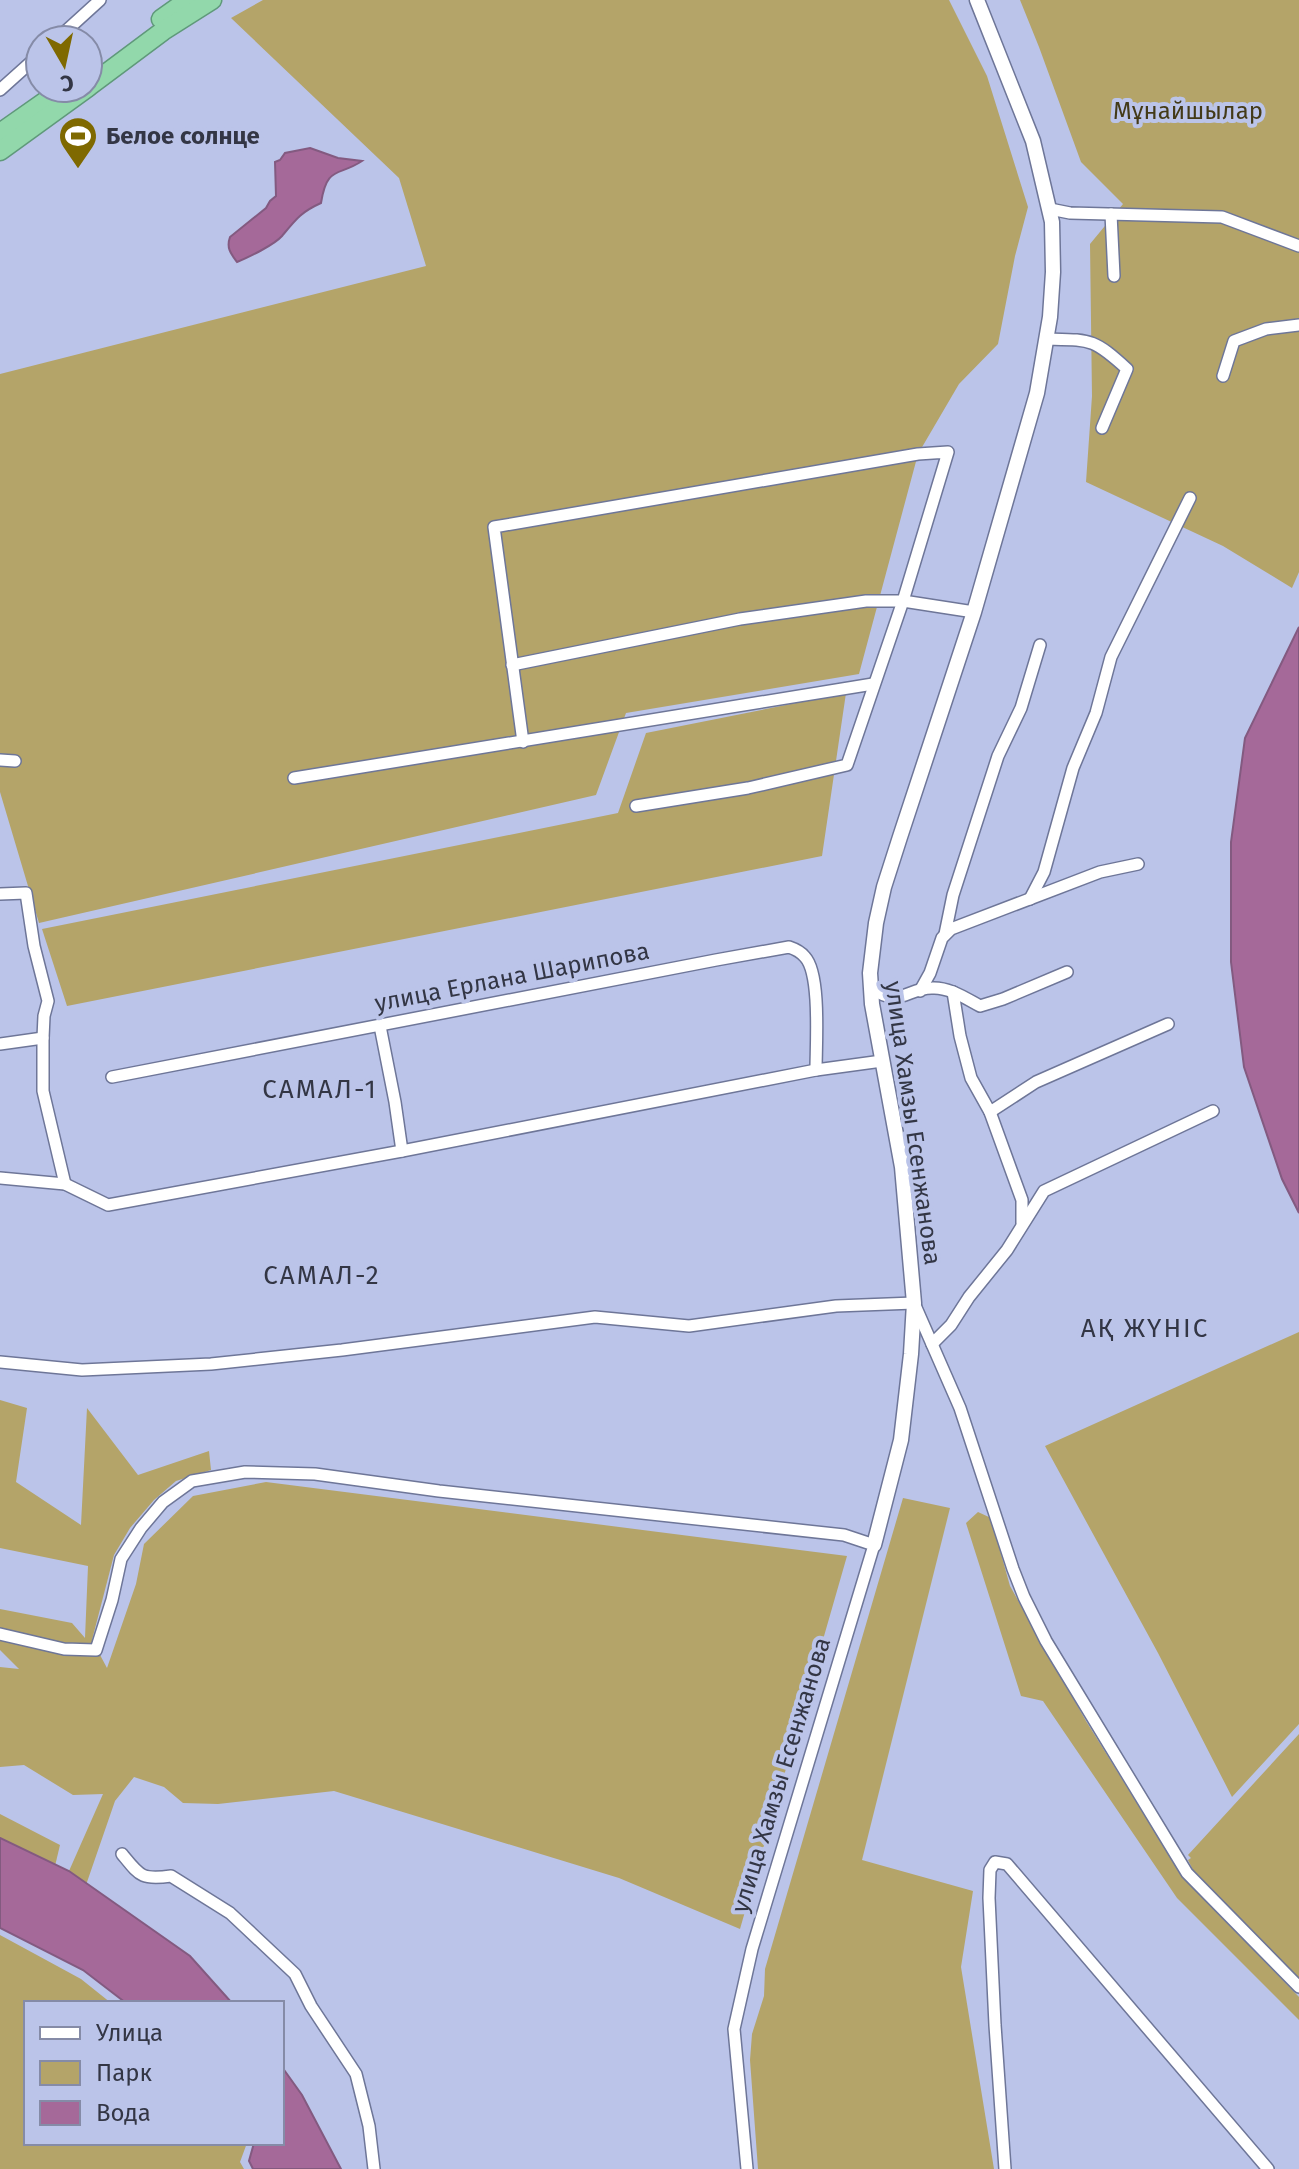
<svg xmlns="http://www.w3.org/2000/svg" width="1299" height="2169" viewBox="0 0 1299 2169" font-family="'Fira Sans',sans-serif">
<rect width="100%" height="100%" fill="#bbc4e9"/>
<!-- green -->
<g fill="#b4a469">
<polygon points="263,0 949,0 987,76 1028,207 1015,256 998,344 959,384 918,454 859,674 626,713 596,795 39,923 0,792 0,374 426,266 399,178 231,18"/>
<polygon points="1020,0 1299,0 1299,572 1292,588 1223,546 1086,482 1092,396 1090,244 1123,204 1081,162 1039,47"/>
<polygon points="846,693 822,856 67,1006 42,929 618,813 646,733"/>
<polygon points="1299,1332 1299,1724 1232,1797 1158,1653 1045,1446"/>
<polygon points="0,1400 27,1408 16,1482 81,1525 87,1408 138,1475 209,1451 211,1470 176,1481 154,1500 130,1528 114,1555 92,1640 107,1668 136,1584 144,1544 193,1496 266,1482 847,1556 740,1929 619,1878 334,1791 218,1804 183,1803 164,1787 134,1777 115,1801 86,1885 69,1871 103,1794 73,1795 24,1765 0,1767 0,1667 19,1669 0,1650 0,1609 72,1623 85,1638 88,1566 0,1548"/>
<polygon points="903,1498 950,1508 862,1860 973,1891 961,1967 994,2169 758,2169 750,2060 752,2034 764,1996 765,1969"/>
<polygon points="978,1512 991,1518 1010,1586 1086,1721 1183,1877 1299,1997 1299,2020 1177,1898 1043,1701 1021,1696 966,1523"/>
<polygon points="1299,1734 1299,1979 1193,1870 1188,1860 1191,1858 1188,1855"/>
<polygon points="0,1814 60,1845 55,1866 0,1838"/>
<polygon points="0,1935 81,1979 111,2003 26,2003 26,2143 247,2143 240,2162 244,2169 0,2169"/>
</g>
<!-- water -->
<g fill="#a56999" stroke="#835a80" stroke-width="2">
<path d="M310,148L338,158L362,161C338,177 327,165 321,203C301,212 296,219 282,236C274,245 249,257 237,262C231,254 226,248 230,237L266,208L270,201L276,196L275,162L280,160L285,153Z"/>
<polygon points="1299,627 1299,1213 1282,1179 1244,1067 1231,962 1231,842 1245,738"/>
<polygon points="0,1838 69,1871 190,1956 232,2003 126,2003 83,1970 0,1928"/>
<polygon points="282,2067 302,2095 341,2169 253,2169 249,2161 254,2143 282,2143"/>
</g>
<g fill="none" stroke-linecap="round" stroke-linejoin="round">
<defs>
<g id="minor">
<polyline points="56,40 100,0"/>
<polyline points="0,90 40,54"/>
<polyline points="1050,209 1070,213 1222,217 1299,246"/>
<polyline points="1111,214 1114,276"/>
<path d="M1046,339C1091,340 1093,338 1127,369L1102,428"/>
<polyline points="1223,376 1234,341 1266,329 1299,325"/>
<polyline points="512,665 740,619 866,601 903,601 974,612"/>
<polyline points="523,742 494,527 918,454 948,452 903,601 847,765 748,788 636,806"/>
<polyline points="0,760 15,761"/>
<polyline points="294,778 873,684"/>
<polyline points="0,894 26,893 34,946 48,1001 44,1016 43,1038 43,1091 65,1184"/>
<polyline points="1030,899 1044,872 1073,768 1096,713 1111,657 1190,498"/>
<polyline points="945,934 953,895 998,756 1021,708 1040,645"/>
<path d="M871,988C901,1009 906,988 932,988C949,987 965,998 980,1006L1003,999L1067,972"/>
<polyline points="920,991 930,973 942,938 951,929 1100,872 1138,864"/>
<polyline points="953,992 960,1036 971,1078 990,1112 1022,1200 1022,1223"/>
<polyline points="380,1026 395,1102 402,1151"/>
<polyline points="0,1044 43,1038"/>
<path d="M112,1077L716,960L789,947C795,949 801,952 805,957C821,974 816,1045 816,1070"/>
<polyline points="990,1112 1036,1082 1168,1024"/>
<polyline points="0,1178 65,1184 108,1205 402,1151 816,1070 882,1061"/>
<polyline points="932,1344 951,1325 969,1297 1007,1250 1044,1191 1213,1111"/>
<polyline points="0,1362 82,1370 211,1364 342,1350 595,1317 689,1326 836,1306 914,1303 960,1408 1013,1569 1024,1597 1046,1641 1187,1873 1299,1987"/>
<polyline points="0,1634 64,1649 96,1650 112,1600 121,1559 141,1528 163,1502 192,1481 245,1472 315,1474 439,1491 844,1535 874,1545 752,1949 734,2029 747,2169"/>
<path d="M122,1854C140,1876 141,1880 171,1876L230,1913L295,1974L311,2006L356,2074L369,2126L374,2169"/>
<polyline points="1005,2169 995,2025 989,1898 990,1870 995,1862 1007,1864 1268,2169"/>
</g>
<polyline id="tertiary" points="874,1545 901,1440 911,1354 914,1303 902,1167 872,1004 870,973 876,923 884,887 900,837 974,612 1037,393 1050,317 1053,272 1052,222 1033,141 977,0"/>
<g id="trunk">
<polyline points="161,19 188,0"/>
<polyline points="88,87 163,31 212,0"/>
<polyline points="0,133 64,88"/>
<polyline points="0,151 87,88"/>
</g>
</defs>
<!-- minor casing -->
<use href="#minor" stroke="#6e7698" stroke-width="14"/>
<!-- tertiary casing -->
<use href="#tertiary" stroke="#6e7698" stroke-width="17"/>
<!-- trunk casing -->
<use href="#trunk" stroke="#5f997a" stroke-width="21"/>
<!-- minor -->
<use href="#minor" stroke="#fff" stroke-width="11"/>
<!-- tertiary -->
<use href="#tertiary" stroke="#fff" stroke-width="14"/>
<!-- trunk -->
<use href="#trunk" stroke="#92d8ab" stroke-width="18"/>
</g>
<!-- icons -->
<defs>
<symbol id="stadium-pin" viewBox="-11 -11 22 30"><path d="M0 17L-7.5 6A9.5 9.5 0 1 1 7.5 6Z" fill="#7f6900" stroke="#bbc4e9"/><path d="M0-5a6.5 5 0 1 0 0 10a6.5 5 0 1 0 0-10ZM-3.5-1.8h7v3.6h-7Z" fill="#fff"/></symbol>
</defs>
<g fill-rule="evenodd">
<use href="#stadium-pin" x="56" y="114" width="44" height="60"/>
</g>
<g text-anchor="middle" stroke-width="8" stroke-linejoin="round" paint-order="stroke">
<!-- park labels -->
<g font-size="24" fill="#433a18" stroke="#bbc4e9">
<text x="1188" y="119">Мұнайшылар</text>
</g>
<!-- poi labels -->
<g font-size="24" font-weight="bold" fill="#333645" stroke="#bbc4e9" text-anchor="start">
<text x="106" y="144">Белое солнце</text>
</g>
<!-- street labels -->
<g font-size="24" fill="#333645" stroke="#bbc4e9">
<text transform="translate(512 977) rotate(-11)" y="8">улица Ерлана Шарипова</text>
<text transform="translate(913 1123) rotate(82)" y="8">улица Хамзы Есенжанова</text>
<text transform="translate(781 1775) rotate(-73)" y="8">улица Хамзы Есенжанова</text>
</g>
<!-- neighbourhood labels -->
<g font-size="26" letter-spacing="2" fill="#333645" stroke="#bbc4e9">
<text x="320" y="1098">САМАЛ-1</text>
<text x="322" y="1284">САМАЛ-2</text>
<text x="1145" y="1337">АҚ ЖҮНІС</text>
</g>
</g>
<!-- legend -->
<rect x="24" y="2001" width="260" height="144" fill="#bbc4e9" stroke="#858ba7" stroke-width="2"/>
<rect x="40" y="2027" width="40" height="12" fill="#ffffff" stroke="#858ba7" stroke-width="2"/>
<text x="96" y="2041" font-size="24" fill="#333645">Улица</text>
<rect x="40" y="2061" width="40" height="24" fill="#b4a469" stroke="#858ba7" stroke-width="2"/>
<text x="96" y="2081" font-size="24" fill="#333645">Парк</text>
<rect x="40" y="2101" width="40" height="24" fill="#a56999" stroke="#858ba7" stroke-width="2"/>
<text x="96" y="2121" font-size="24" fill="#333645">Вода</text>
<!-- north arrow -->
<g transform="translate(64 64) rotate(171)"><circle r="38" fill="#bbc4e9" stroke="#858ba7" stroke-width="2"/>
<path d="M0-6L14 30L0 20L-14 30Z" fill="#7f6900"/>
<text y="-12" font-size="22" font-weight="bold" text-anchor="middle" fill="#333645">С</text>
</g>
</svg>
